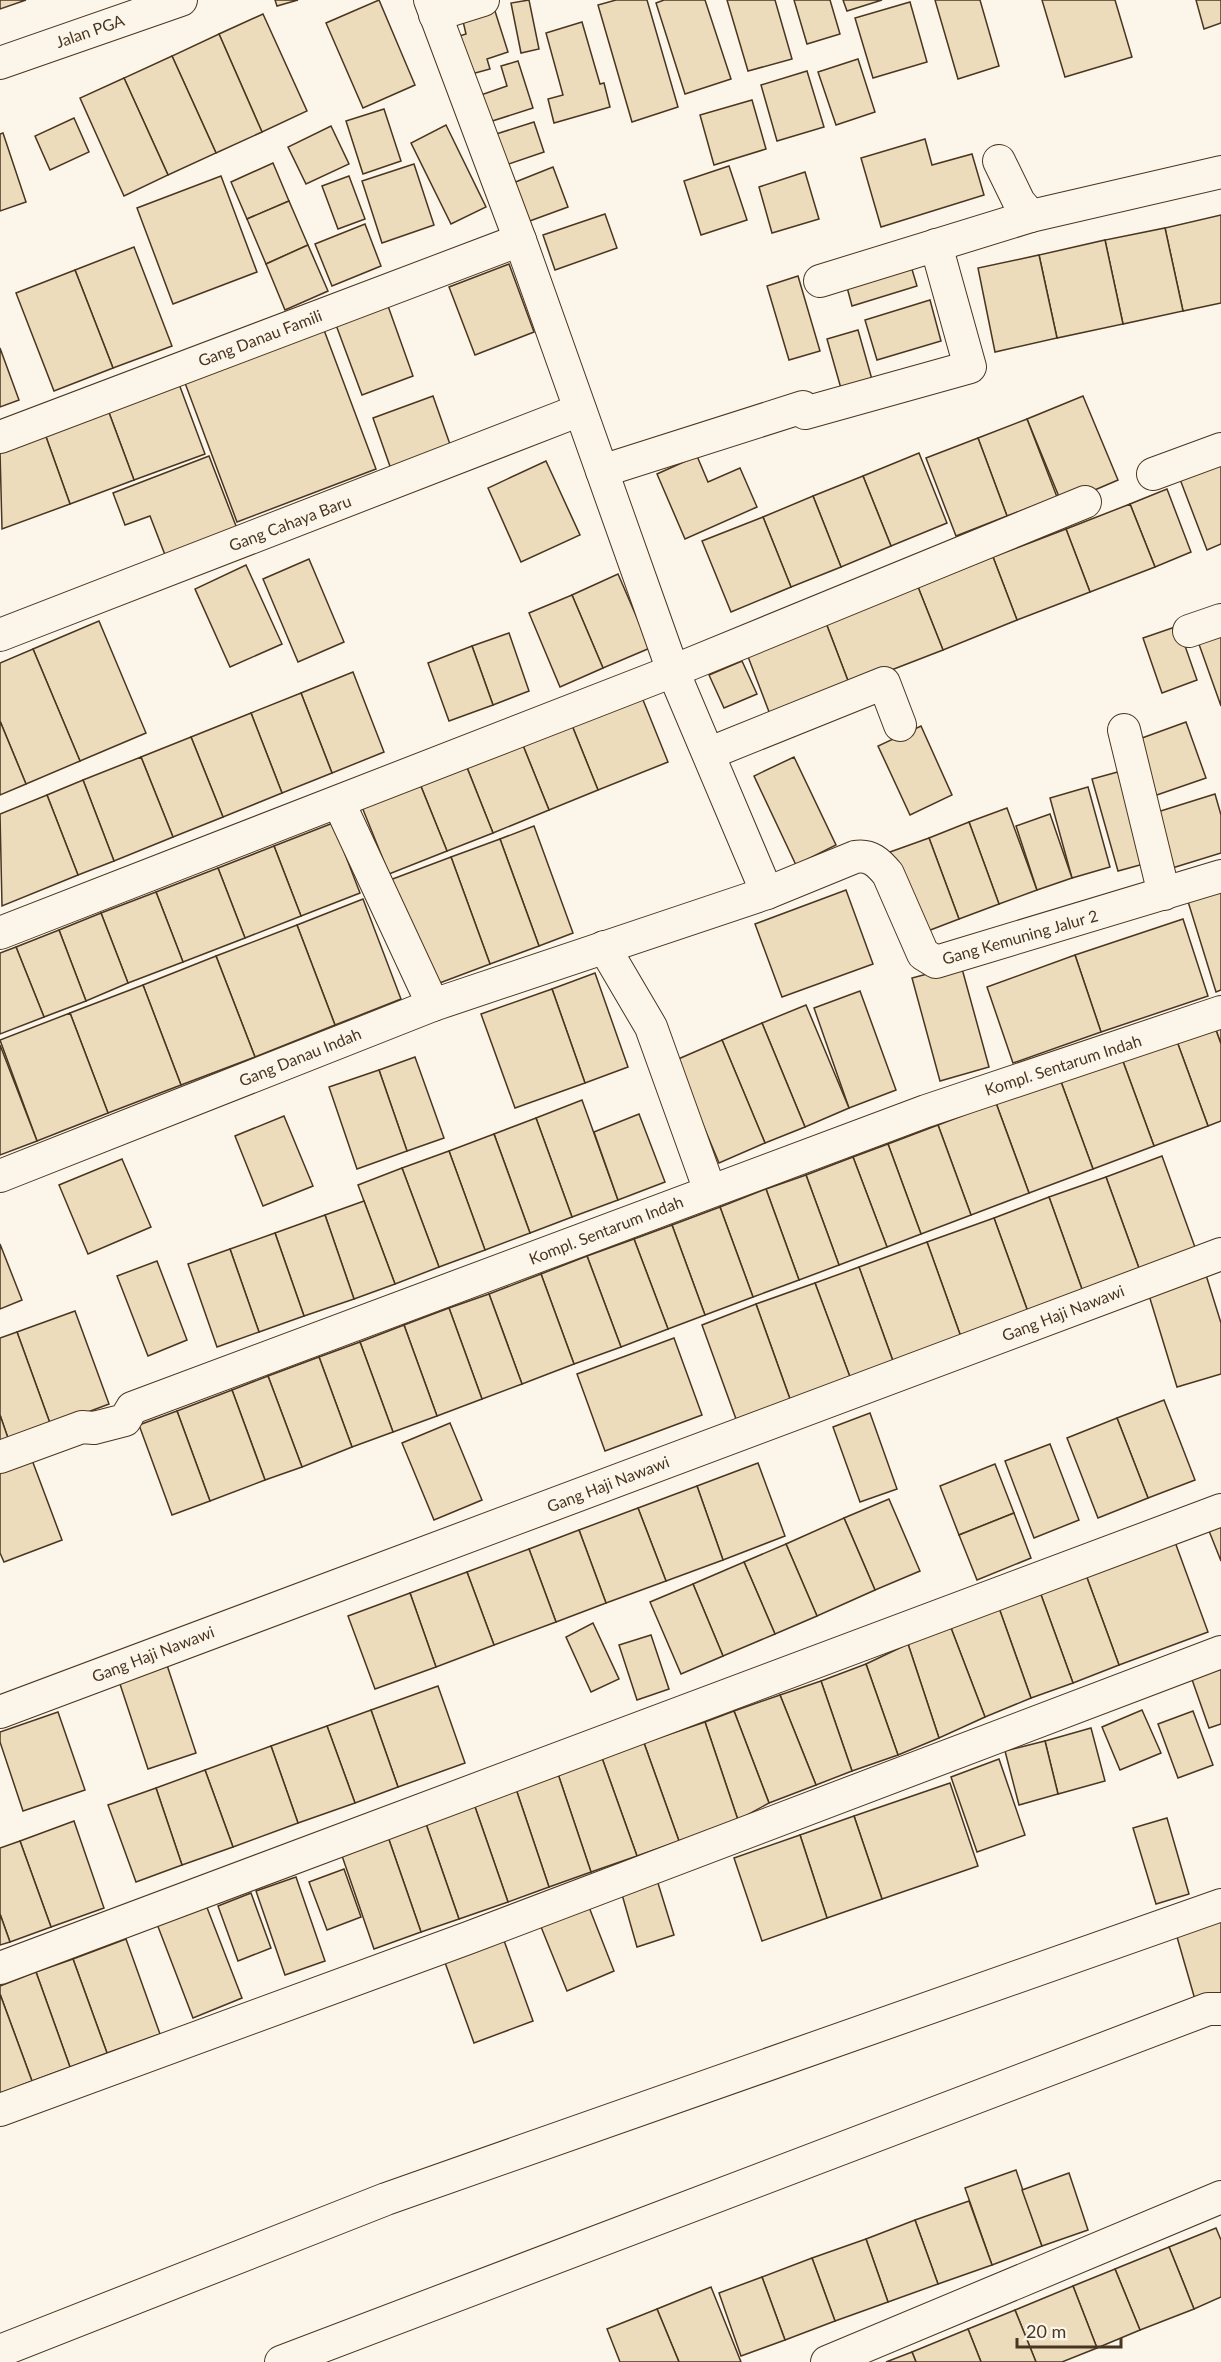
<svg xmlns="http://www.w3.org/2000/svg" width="1221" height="2362" viewBox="0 0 1221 2362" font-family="Lato,sans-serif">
<rect width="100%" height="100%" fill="#fbf6e9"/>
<!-- building -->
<g fill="#ecdcbc" stroke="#4a3520" stroke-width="1.5">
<polygon points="0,0 26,0 0,9"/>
<polygon points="275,0 298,0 277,6"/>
<polygon points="379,0 415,85 363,108 326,23"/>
<polygon points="529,0 539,49 521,53 511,3"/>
<polygon points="616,0 647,0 678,107 632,122 598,5"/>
<polygon points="664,0 705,0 731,79 685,94 656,3"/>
<polygon points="727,0 775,0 792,59 748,71"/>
<polygon points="794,0 830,0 840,34 807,44"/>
<polygon points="843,0 882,0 847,11"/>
<polygon points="935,0 980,0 999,66 958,79"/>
<polygon points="1042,0 1115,0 1132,57 1065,77"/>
<polygon points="1196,0 1221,0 1221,23 1204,29"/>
<polygon points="910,2 927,62 873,78 855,18"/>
<polygon points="494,8 508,52 487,59 490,69 464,76 453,38 466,34 462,17"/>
<polygon points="263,14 307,111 262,132 219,34"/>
<polygon points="582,22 600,84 604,83 610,107 554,123 548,99 563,95 546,33"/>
<polygon points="219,34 262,132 216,153 172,56"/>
<polygon points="172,56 216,153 168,175 124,78"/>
<polygon points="858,59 875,112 836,125 818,72"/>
<polygon points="518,61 533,108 486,123 478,96 507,86 501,66"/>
<polygon points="807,71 824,127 777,141 761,85"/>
<polygon points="124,78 168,175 124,196 80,98"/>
<polygon points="752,100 766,149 714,165 700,115"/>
<polygon points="384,109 401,161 363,174 346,121"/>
<polygon points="74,118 89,152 50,170 35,136"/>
<polygon points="534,122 544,152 503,166 493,135"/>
<polygon points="446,125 486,207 451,224 411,143"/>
<polygon points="331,126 349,164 306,184 288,147"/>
<polygon points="3,133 26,202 0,211 0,134"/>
<polygon points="925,139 932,165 972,154 984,195 881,227 861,158"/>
<polygon points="273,163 289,201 247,219 231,182"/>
<polygon points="414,164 434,225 382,243 362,181"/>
<polygon points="729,166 747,220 701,235 684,181"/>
<polygon points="553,167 568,207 527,222 513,183"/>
<polygon points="805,172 819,219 772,233 759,187"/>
<polygon points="221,176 257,272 173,304 137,208"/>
<polygon points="349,176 365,219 338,229 322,186"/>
<polygon points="289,201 308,245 266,264 247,219"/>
<polygon points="605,214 617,248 555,270 543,235"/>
<polygon points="1221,215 1221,303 1183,311 1165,228"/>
<polygon points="365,224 381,266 332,286 315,244"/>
<polygon points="1165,228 1183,311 1123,324 1105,240"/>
<polygon points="1105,240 1123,324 1057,338 1039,255"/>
<polygon points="308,245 328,291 285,310 266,264"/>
<polygon points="134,247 172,346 113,368 75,270"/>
<polygon points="1039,255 1057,338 995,352 978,268"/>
<polygon points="908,256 917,286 852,306 844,276"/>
<polygon points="509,264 534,332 475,355 449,287"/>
<polygon points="75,270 113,368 54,391 16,293"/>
<polygon points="798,276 820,351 789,360 767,286"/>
<polygon points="930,300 941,341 877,360 865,320"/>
<polygon points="388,306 413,376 362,395 336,325"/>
<polygon points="324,330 376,469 237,522 185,383"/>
<polygon points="858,330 873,383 842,392 827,339"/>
<polygon points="0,348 19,400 0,407"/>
<polygon points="179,384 205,454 134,480 108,410"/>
<polygon points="433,396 452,450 392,472 373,418"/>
<polygon points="1083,396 1118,480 1062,504 1027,419"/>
<polygon points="108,410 134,480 70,504 45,434"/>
<polygon points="1027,419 1057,497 1007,516 978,438"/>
<polygon points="45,434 70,504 2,529 0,451"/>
<polygon points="978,438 1007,516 956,536 926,458"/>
<polygon points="919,453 947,523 891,546 863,476"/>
<polygon points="209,456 241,539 167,560 150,516 125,525 113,493"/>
<polygon points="697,456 708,482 740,468 757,507 685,539 657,474"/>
<polygon points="1221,457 1221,544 1207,550 1178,474"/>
<polygon points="546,461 580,535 521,562 488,488"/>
<polygon points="863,476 891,546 841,567 813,496"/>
<polygon points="1167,489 1191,552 1155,567 1130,504"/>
<polygon points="813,496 841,567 791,587 763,517"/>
<polygon points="1130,504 1155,567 1090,592 1066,529"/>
<polygon points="763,517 791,587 731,612 702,541"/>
<polygon points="1066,529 1090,592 1017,620 993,557"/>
<polygon points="993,557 1017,620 943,650 918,587"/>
<polygon points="309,559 344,642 298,662 263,579"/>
<polygon points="246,565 282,644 230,667 195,589"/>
<polygon points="618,574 650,648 603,668 572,595"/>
<polygon points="918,587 943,650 850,686 826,623"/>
<polygon points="572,595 603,668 560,687 529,613"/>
<polygon points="99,621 146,733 80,761 33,649"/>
<polygon points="826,623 850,686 771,717 747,654"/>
<polygon points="1221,623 1221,706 1195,633"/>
<polygon points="1178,626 1197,680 1162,693 1143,638"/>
<polygon points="509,633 529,691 493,705 472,646"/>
<polygon points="472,646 493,705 449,721 428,663"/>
<polygon points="33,649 80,761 26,784 0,721 0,663"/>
<polygon points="742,661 757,694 724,708 709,675"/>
<polygon points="353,672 384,752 332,773 301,693"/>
<polygon points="639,690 668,762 598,790 569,718"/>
<polygon points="301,693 332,773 282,793 251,713"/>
<polygon points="251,713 282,793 223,817 191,737"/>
<polygon points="569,718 598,790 549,810 520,738"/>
<polygon points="0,721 26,784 0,795"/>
<polygon points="1186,722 1206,778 1151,797 1131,742"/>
<polygon points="921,726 952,795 910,815 878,746"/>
<polygon points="191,737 223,817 173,837 141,757"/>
<polygon points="520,738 549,810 493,833 464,760"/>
<polygon points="141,757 173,837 114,861 83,780"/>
<polygon points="794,757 836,845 796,865 754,776"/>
<polygon points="464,760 493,833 447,851 418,779"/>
<polygon points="1125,770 1151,862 1118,871 1092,779"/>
<polygon points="418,779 447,851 389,874 360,802"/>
<polygon points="83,780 114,861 78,875 47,795"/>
<polygon points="1088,787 1110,867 1072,878 1050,798"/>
<polygon points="1215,794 1221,815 1221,853 1169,869 1151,814"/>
<polygon points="47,795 78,875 2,906 0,814"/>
<polygon points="1007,808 1037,890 999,904 969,822"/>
<polygon points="1050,814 1072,878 1037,890 1016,826"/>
<polygon points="969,822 999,904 959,919 929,838"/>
<polygon points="333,823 360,893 301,916 274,846"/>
<polygon points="534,826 573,933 539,946 500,839"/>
<polygon points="929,838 959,919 920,934 890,852"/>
<polygon points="500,839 539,946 490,964 451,857"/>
<polygon points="274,846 301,916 245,938 218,868"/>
<polygon points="451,857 490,964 429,987 390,880"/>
<polygon points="218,868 245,938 183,962 156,892"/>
<polygon points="1221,885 1221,990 1216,992 1186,895"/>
<polygon points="846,890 873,964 782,997 755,924"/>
<polygon points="156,892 183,962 128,983 101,913"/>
<polygon points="363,899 401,999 335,1025 297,925"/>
<polygon points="101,913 128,983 86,1001 59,930"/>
<polygon points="1183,919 1208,996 1101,1032 1075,955"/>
<polygon points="297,925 335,1025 255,1057 216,956"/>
<polygon points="59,930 86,1001 44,1017 16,947"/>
<polygon points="16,947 44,1017 0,1034 0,953"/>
<polygon points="1075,955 1101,1032 1013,1063 987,987"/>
<polygon points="216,956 255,1057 181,1085 143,985"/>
<polygon points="961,965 989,1067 940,1081 912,978"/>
<polygon points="595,973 628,1067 585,1083 552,989"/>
<polygon points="143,985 181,1085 108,1113 70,1013"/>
<polygon points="552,989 585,1083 515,1108 481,1014"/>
<polygon points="860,991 896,1090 849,1108 814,1008"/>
<polygon points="806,1005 849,1108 805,1127 762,1023"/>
<polygon points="70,1013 108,1113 37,1141 0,1040"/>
<polygon points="1221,1019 1221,1044 1213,1022"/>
<polygon points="1213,1022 1221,1044 1221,1121 1208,1126 1175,1036"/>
<polygon points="762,1023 805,1127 765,1143 722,1040"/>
<polygon points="1175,1036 1208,1126 1154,1146 1121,1056"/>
<polygon points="722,1040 765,1143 719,1163 676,1060"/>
<polygon points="0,1045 37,1141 0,1155"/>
<polygon points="1121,1056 1154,1146 1093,1169 1060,1079"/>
<polygon points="415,1057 444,1138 407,1151 379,1070"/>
<polygon points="379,1070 407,1151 357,1169 329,1087"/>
<polygon points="1060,1079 1093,1169 1029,1193 996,1103"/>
<polygon points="582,1100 618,1200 572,1217 536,1118"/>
<polygon points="996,1103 1029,1193 971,1215 938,1125"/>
<polygon points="639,1114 665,1182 618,1200 594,1132"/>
<polygon points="284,1116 313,1186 263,1206 235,1136"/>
<polygon points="536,1118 572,1217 530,1233 494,1134"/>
<polygon points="938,1125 971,1215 921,1234 888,1144"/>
<polygon points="494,1134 530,1233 485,1250 449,1151"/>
<polygon points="888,1144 921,1234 887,1247 853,1157"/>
<polygon points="449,1151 485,1250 439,1267 402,1168"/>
<polygon points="1162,1156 1196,1250 1140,1271 1106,1177"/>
<polygon points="853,1157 887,1247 839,1265 806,1175"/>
<polygon points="122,1159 151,1227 88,1254 59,1185"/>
<polygon points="402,1168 439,1267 395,1284 358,1185"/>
<polygon points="806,1175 839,1265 799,1280 766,1189"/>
<polygon points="1106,1177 1140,1271 1083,1292 1049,1197"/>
<polygon points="766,1189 799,1280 753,1297 720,1207"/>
<polygon points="1049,1197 1083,1292 1028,1312 994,1218"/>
<polygon points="364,1201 395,1284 354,1299 325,1215"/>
<polygon points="720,1207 753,1297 705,1315 672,1225"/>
<polygon points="325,1215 354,1299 304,1316 275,1233"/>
<polygon points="994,1218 1028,1312 961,1337 927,1242"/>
<polygon points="672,1225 705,1315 668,1329 634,1239"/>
<polygon points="275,1233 304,1316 259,1332 230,1249"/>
<polygon points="634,1239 668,1329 621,1347 587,1256"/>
<polygon points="927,1242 961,1337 893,1361 859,1267"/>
<polygon points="0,1244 22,1300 0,1309"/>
<polygon points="230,1249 259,1332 217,1347 188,1264"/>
<polygon points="587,1256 621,1347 574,1364 541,1274"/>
<polygon points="157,1261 187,1340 148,1356 117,1276"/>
<polygon points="859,1267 893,1361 850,1377 815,1283"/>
<polygon points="541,1274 574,1364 522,1384 489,1294"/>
<polygon points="1206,1275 1221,1323 1221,1374 1177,1387 1148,1292"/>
<polygon points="815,1283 850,1377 790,1399 756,1304"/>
<polygon points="489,1294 522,1384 482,1399 449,1308"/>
<polygon points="756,1304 790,1399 736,1419 702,1325"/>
<polygon points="449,1308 482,1399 437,1416 404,1325"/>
<polygon points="75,1311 109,1404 51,1426 17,1332"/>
<polygon points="404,1325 437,1416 393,1432 360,1342"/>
<polygon points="17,1332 51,1426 9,1441 0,1415 0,1338"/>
<polygon points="674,1338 702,1415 605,1451 577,1374"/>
<polygon points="360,1342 393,1432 352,1447 319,1357"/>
<polygon points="319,1357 352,1447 302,1467 268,1376"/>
<polygon points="268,1376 302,1467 265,1480 232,1390"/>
<polygon points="232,1390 265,1480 210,1501 177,1411"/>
<polygon points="1164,1400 1195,1480 1148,1498 1117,1418"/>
<polygon points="177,1411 210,1501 172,1515 139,1425"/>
<polygon points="870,1413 897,1489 860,1502 833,1427"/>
<polygon points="0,1415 9,1441 0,1445"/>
<polygon points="1117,1418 1148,1498 1098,1518 1067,1438"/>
<polygon points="450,1423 482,1500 434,1520 402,1443"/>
<polygon points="1050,1444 1079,1520 1034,1538 1005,1461"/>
<polygon points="32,1460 62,1540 4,1562 0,1553 0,1472"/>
<polygon points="758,1463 785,1536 723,1560 697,1486"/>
<polygon points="995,1464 1014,1513 959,1535 940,1486"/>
<polygon points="697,1486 723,1560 666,1581 638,1508"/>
<polygon points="889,1499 920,1571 875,1590 844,1518"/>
<polygon points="638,1508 666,1581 606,1603 579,1530"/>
<polygon points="1014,1513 1031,1558 977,1580 959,1535"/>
<polygon points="844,1518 875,1590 817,1616 786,1544"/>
<polygon points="1221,1526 1221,1561 1209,1531"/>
<polygon points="579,1530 606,1603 556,1622 529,1549"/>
<polygon points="1175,1542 1208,1632 1119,1665 1086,1575"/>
<polygon points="786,1544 817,1616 775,1634 744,1562"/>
<polygon points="529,1549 556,1622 494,1645 467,1572"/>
<polygon points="744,1562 775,1634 723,1656 693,1584"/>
<polygon points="467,1572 494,1645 436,1667 410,1593"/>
<polygon points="1086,1575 1119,1665 1073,1683 1040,1592"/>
<polygon points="693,1584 723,1656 681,1674 650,1602"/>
<polygon points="1040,1592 1073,1683 1031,1698 999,1608"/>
<polygon points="410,1593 436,1667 375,1689 348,1616"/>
<polygon points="999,1608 1031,1698 985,1717 951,1628"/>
<polygon points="593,1623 619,1679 591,1692 566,1637"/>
<polygon points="951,1628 985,1717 939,1738 908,1644"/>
<polygon points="651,1635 669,1689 637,1700 619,1645"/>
<polygon points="908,1644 939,1738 898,1755 866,1664"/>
<polygon points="1221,1658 1221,1724 1209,1728 1189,1671"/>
<polygon points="165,1659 196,1753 148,1769 117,1675"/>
<polygon points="866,1664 898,1755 852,1771 821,1681"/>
<polygon points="821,1681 852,1771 816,1785 780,1695"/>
<polygon points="438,1686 465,1763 398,1787 371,1710"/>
<polygon points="780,1695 816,1785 769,1803 734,1711"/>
<polygon points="371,1710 398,1787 355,1803 327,1726"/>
<polygon points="1142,1710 1161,1753 1120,1770 1102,1727"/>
<polygon points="734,1711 769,1803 738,1820 705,1722"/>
<polygon points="1193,1711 1213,1765 1178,1778 1158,1724"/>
<polygon points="58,1712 85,1790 23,1811 0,1742 0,1732"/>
<polygon points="705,1722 738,1820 679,1841 644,1743"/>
<polygon points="327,1726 355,1803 298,1823 271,1746"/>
<polygon points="1091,1728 1105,1781 1058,1794 1045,1741"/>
<polygon points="1045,1741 1058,1794 1019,1805 1005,1751"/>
<polygon points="644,1743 679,1841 637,1856 602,1758"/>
<polygon points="271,1746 298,1823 233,1847 205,1770"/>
<polygon points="602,1758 637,1856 591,1872 558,1774"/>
<polygon points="999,1759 1025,1835 977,1852 951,1777"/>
<polygon points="205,1770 233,1847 182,1865 156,1788"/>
<polygon points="558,1774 591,1872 549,1887 516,1789"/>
<polygon points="950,1783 978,1866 882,1899 854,1816"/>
<polygon points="156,1788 182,1865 136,1882 108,1805"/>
<polygon points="516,1789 549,1887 508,1902 474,1804"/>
<polygon points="474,1804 508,1902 459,1919 425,1821"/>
<polygon points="854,1816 882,1899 827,1918 800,1835"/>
<polygon points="1167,1818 1189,1894 1156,1904 1133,1828"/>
<polygon points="74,1821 104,1908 51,1927 20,1841"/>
<polygon points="425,1821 459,1919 421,1932 387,1834"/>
<polygon points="387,1834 421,1932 374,1949 340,1850"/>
<polygon points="800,1835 827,1918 762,1941 734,1858"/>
<polygon points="20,1841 51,1927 10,1942 0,1914 0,1848"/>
<polygon points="344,1869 361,1917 327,1930 309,1882"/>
<polygon points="296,1877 325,1961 285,1975 256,1891"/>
<polygon points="657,1880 674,1935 637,1947 621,1891"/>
<polygon points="251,1893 271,1948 238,1961 218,1906"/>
<polygon points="587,1902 614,1971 567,1991 539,1922"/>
<polygon points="206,1905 242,1998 193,2018 157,1924"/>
<polygon points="1221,1908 1221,2003 1198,2010 1173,1923"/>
<polygon points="0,1914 10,1942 0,1945"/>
<polygon points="502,1935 533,2021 474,2043 443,1957"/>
<polygon points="126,1939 160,2034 107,2053 73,1959"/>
<polygon points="73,1959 107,2053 70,2067 36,1972"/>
<polygon points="36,1972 70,2067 32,2081 0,1994 0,1986"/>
<polygon points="0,1994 32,2081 0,2093"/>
<polygon points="1016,2170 1042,2246 992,2265 965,2188"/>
<polygon points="1069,2173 1088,2230 1042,2246 1022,2190"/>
<polygon points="969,2201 992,2265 938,2284 915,2220"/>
<polygon points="915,2220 938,2284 888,2302 866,2239"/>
<polygon points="1216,2228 1221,2240 1221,2297 1194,2309 1169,2247"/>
<polygon points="866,2239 888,2302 835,2321 812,2258"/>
<polygon points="1169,2247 1194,2309 1140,2330 1115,2269"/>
<polygon points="812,2258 835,2321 785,2340 762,2277"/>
<polygon points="1115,2269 1140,2330 1097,2348 1073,2286"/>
<polygon points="762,2277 785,2340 741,2356 719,2293"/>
<polygon points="1073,2286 1097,2348 1062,2362 1036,2362 1015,2310"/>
<polygon points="711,2287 741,2362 679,2362 657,2309"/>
<polygon points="657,2309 679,2362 620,2362 607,2329"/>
<polygon points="1015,2310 1036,2362 981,2362 968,2329"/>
<polygon points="968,2329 981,2362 916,2362 912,2352"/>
<polygon points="912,2352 916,2362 886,2362"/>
</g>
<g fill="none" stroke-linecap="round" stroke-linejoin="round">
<defs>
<g id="minor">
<polyline points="430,0 520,240 673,671 767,893"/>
<polyline points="435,15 483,0"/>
<polyline points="0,63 181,0"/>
<polyline points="999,161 1019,202 1031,216 1221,172"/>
<polyline points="820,281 1031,216"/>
<polyline points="0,437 520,240"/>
<polyline points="602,471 803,407 805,413 970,367 936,245"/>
<polyline points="1153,474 1221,449"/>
<polyline points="1189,631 1221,620"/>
<polyline points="0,635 580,410"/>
<polyline points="1124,730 1164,894"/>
<polyline points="710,753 884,683 900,725"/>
<polyline points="339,803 433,1005"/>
<polyline points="0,933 673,671 1085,502"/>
<polyline points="604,947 651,1027 710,1191"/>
<path d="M0,1176L433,1005L767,893L855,857C870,854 879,863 888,874L923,954L936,962L1221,876"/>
<polyline points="0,1457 82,1427 94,1428 125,1420 132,1408 926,1111 1221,1012"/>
<polyline points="0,1712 1221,1254"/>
<polyline points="0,1968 1221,1510"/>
<polyline points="0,2110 468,1938 1221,1652"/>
<polyline points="0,2351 386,2199 1221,1905"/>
<polyline points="281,2362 1208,2009 1221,2009"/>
<polyline points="827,2362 1221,2197"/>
</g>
</defs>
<!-- minor casing -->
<use href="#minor" stroke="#4a3520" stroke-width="34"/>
<!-- minor -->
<use href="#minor" stroke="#fbf6e9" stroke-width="32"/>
</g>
<g text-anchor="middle" stroke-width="4.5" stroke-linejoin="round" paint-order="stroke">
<!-- street labels -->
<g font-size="16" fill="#4a3520" stroke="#fbf6e9">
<text transform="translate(90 31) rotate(-19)" y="6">Jalan PGA</text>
<text transform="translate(260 338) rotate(-21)" y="6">Gang Danau Famili</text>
<text transform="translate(290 523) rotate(-21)" y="6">Gang Cahaya Baru</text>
<text transform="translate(1020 937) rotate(-16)" y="6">Gang Kemuning Jalur 2</text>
<text transform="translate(300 1057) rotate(-22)" y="6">Gang Danau Indah</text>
<text transform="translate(1063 1065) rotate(-18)" y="6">Kompl. Sentarum Indah</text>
<text transform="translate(606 1230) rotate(-21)" y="6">Kompl. Sentarum Indah</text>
<text transform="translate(1063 1313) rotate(-21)" y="6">Gang Haji Nawawi</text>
<text transform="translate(608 1484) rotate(-21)" y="6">Gang Haji Nawawi</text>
<text transform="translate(153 1654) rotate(-21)" y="6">Gang Haji Nawawi</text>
</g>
</g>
<!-- scale -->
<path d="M1017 2338v9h104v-9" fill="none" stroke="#4a3520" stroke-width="3"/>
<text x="1026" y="2338" font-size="18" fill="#4a3520" stroke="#fbf6e9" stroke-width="4.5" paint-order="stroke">20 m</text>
</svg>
